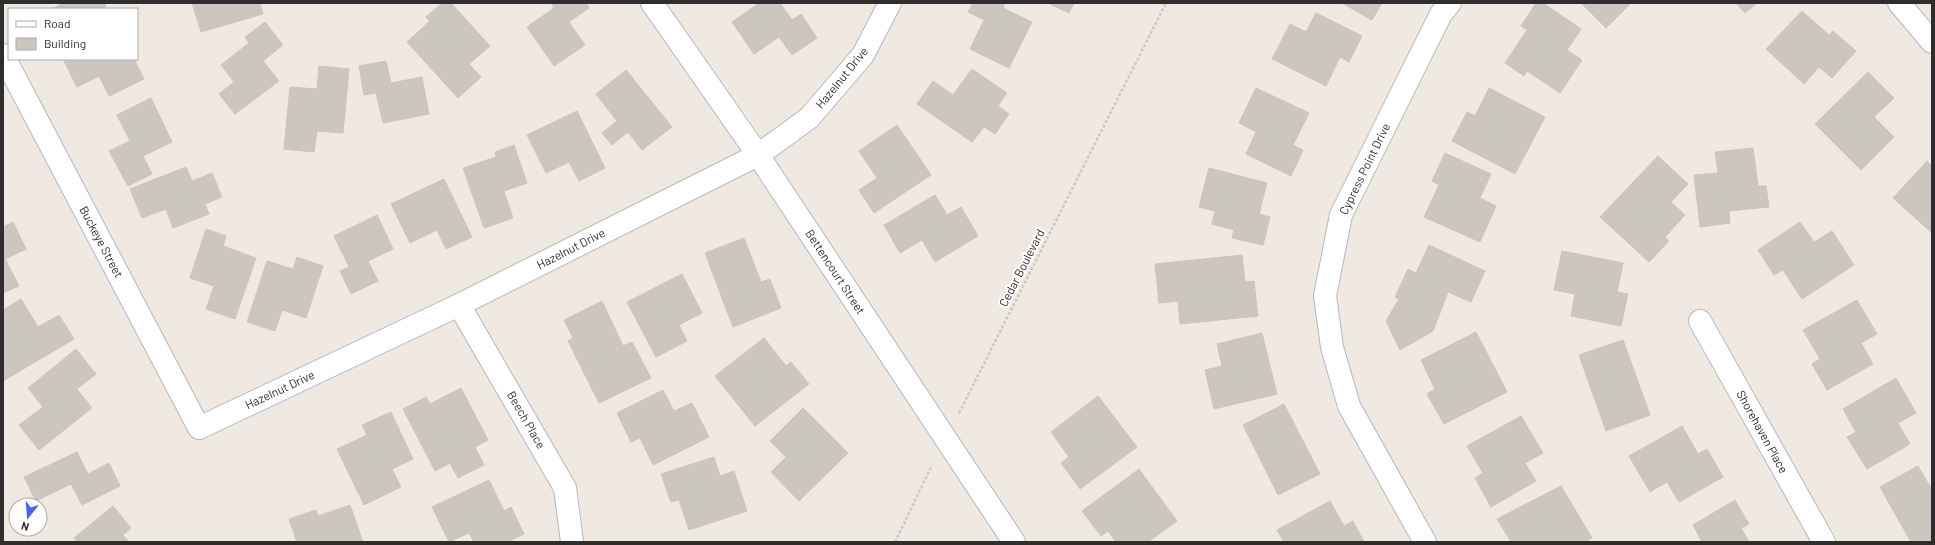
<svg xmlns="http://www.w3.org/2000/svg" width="1935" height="545" viewBox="0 0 1935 545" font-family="Barlow,sans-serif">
<rect width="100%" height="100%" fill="#efe9e1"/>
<!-- building -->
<g fill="#cbc7bf" stroke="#cbc5ba">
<polygon points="59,3 104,3 106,6 101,9 52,9 60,5"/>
<polygon points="192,3 260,3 263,14 201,32"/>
<polygon points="442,3 451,3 490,46 469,64 481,77 458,98 407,42 430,21 426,17"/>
<polygon points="551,3 586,3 589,8 569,22 585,45 554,66 527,27 554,8"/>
<polygon points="759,3 780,3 792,20 801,14 817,38 792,55 779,37 754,54 732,22"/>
<polygon points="973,3 1005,3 1003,8 1032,22 1009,68 970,49 984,20 968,12"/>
<polygon points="1048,3 1074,3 1069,13"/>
<polygon points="1342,3 1382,3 1372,20"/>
<polygon points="1536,3 1543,3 1581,29 1567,50 1582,60 1560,93 1527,71 1524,76 1505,63 1527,30 1521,26"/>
<polygon points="1581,3 1631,3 1606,28"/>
<polygon points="1736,3 1757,3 1745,13"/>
<polygon points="1802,11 1829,35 1833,31 1856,51 1832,78 1819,67 1804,84 1766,49"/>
<polygon points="1316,13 1362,36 1349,62 1340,57 1326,86 1272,59 1290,24 1306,32"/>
<polygon points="265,22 283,45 263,61 279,81 235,114 219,94 234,82 221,65 249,43 245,37"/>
<polygon points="63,59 134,59 144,79 109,96 99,76 77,87"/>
<polygon points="386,61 391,83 422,77 429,114 383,123 376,93 364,95 359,66"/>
<polygon points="319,66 349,69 343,133 317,131 314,152 284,149 290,87 317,89"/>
<polygon points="972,69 1007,93 998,106 1009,114 995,134 984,127 972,142 917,104 933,81 953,95"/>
<polygon points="626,70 672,127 642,150 628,132 612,145 602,133 617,121 596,94"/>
<polygon points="1868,72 1894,98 1874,117 1894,137 1861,170 1815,124"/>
<polygon points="1256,88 1309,113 1293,145 1303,150 1291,176 1246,154 1256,132 1239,123"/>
<polygon points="1489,88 1545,117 1515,174 1452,141 1467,112 1475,116"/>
<polygon points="151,98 172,142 143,156 152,174 128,186 109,151 130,141 117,115"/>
<polygon points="577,111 605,168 579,181 569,162 546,173 527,135"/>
<polygon points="897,125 931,175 874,213 859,190 877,178 859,151"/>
<polygon points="514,145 527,183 504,191 513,218 484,228 463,168 496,157 495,152"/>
<polygon points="1753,148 1758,186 1766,186 1769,207 1729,211 1730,223 1700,227 1694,175 1718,173 1715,152"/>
<polygon points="1445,153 1491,174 1480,198 1496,206 1480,242 1424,217 1439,185 1432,181"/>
<polygon points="1658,156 1688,184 1671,202 1685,215 1665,237 1669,241 1649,262 1600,217"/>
<polygon points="1927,161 1932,166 1932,233 1893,198"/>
<polygon points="186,167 192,181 212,173 222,197 205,204 209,214 173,228 166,209 142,218 130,189"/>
<polygon points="1209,168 1267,183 1259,214 1270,217 1263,245 1232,238 1234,230 1212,224 1215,211 1199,207"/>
<polygon points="444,179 472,237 446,249 437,230 410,243 391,204"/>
<polygon points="935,195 947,215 961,207 978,236 935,262 922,240 900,253 884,225"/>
<polygon points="377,215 393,249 368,261 378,281 351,294 340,271 349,267 334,236"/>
<polygon points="13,222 26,249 5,259 19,286 3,293 3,227"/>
<polygon points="1800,222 1814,242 1832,231 1854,265 1802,299 1783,270 1774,275 1758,250"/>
<polygon points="206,229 226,236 223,246 256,258 235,319 206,309 214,286 190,278"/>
<polygon points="744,238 761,282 770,279 781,308 733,327 705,253"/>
<polygon points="1429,245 1485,271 1471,302 1448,292 1433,331 1400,350 1386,321 1399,299 1395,297 1408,269 1416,273"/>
<polygon points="1562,251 1623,263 1617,292 1628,294 1621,326 1571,316 1575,294 1554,290"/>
<polygon points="1242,255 1245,282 1254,281 1258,316 1180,324 1178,301 1159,303 1155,264"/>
<polygon points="297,257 323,266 306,318 282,310 275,331 247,322 267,261 293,269"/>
<polygon points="682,274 702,313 679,325 687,341 656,357 627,302"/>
<polygon points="21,299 38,327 59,315 74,339 3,381 3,310"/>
<polygon points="1857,300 1877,334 1861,343 1873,364 1827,390 1812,364 1820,359 1803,330"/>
<polygon points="602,301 623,346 632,342 651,378 599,403 568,341 573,338 564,320"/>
<polygon points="1476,332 1507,392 1444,424 1427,394 1435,389 1421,360"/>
<polygon points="1262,333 1277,394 1214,409 1205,370 1222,366 1217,344"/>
<polygon points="764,338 786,366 791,362 809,384 755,426 715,376"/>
<polygon points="1623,340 1650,415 1606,431 1579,355"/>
<polygon points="76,349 96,374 77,389 92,408 39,450 19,425 43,407 28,388"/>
<polygon points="1896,378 1916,413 1898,423 1910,444 1867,469 1847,437 1856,432 1843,409"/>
<polygon points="461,388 488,440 475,447 484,465 458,478 450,463 435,471 403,409 426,397 430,404"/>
<polygon points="663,390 674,411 692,403 709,437 653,465 640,438 631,442 617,413"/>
<polygon points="1098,396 1137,447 1080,489 1061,463 1069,457 1051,432"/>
<polygon points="1284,404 1320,474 1278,495 1243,425"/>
<polygon points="803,408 848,453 799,501 771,472 786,457 770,441"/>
<polygon points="391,412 413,459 392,469 401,487 364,505 337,449 367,435 362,425"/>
<polygon points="1521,416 1543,453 1525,463 1536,481 1491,507 1475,478 1483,473 1467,446"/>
<polygon points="1682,426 1698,454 1707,449 1723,477 1679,502 1667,482 1650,492 1629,456"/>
<polygon points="77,452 88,474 109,463 120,486 82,505 71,484 36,501 24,477"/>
<polygon points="714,457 720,476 734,471 747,511 689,530 679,500 671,502 661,474"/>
<polygon points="1918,466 1932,490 1932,542 1911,542 1880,487"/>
<polygon points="1139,469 1177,521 1148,542 1116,542 1108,531 1101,536 1082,511"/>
<polygon points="489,480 504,511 511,507 524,534 507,542 474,542 469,533 449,542 432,507"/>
<polygon points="1561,486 1592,538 1585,542 1511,542 1497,519"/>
<polygon points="1735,500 1749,524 1741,528 1749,542 1702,542 1693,525"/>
<polygon points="1330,501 1344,526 1353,521 1364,542 1284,542 1277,530"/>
<polygon points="350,505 363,542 297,542 289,519 316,510 318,516"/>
<polygon points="113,506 131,528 123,535 129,542 77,542 74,538"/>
</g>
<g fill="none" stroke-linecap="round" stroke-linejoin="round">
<defs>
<g id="street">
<polyline points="652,3 758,155 1014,542"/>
<polyline points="1899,3 1932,42"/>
<polyline points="3,55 199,428 459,305 758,155 809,118 863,55 890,3"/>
<polyline points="459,305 565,488 572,542"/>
<polyline points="1700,321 1824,542"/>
<polyline points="1425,542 1349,406 1332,347 1325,296 1341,215 1441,14 1450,3"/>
</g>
</defs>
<!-- street casing -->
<use href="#street" stroke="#b4b7c1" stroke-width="24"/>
<!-- path -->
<g stroke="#c9c9c9" stroke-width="2.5" stroke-dasharray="3 2" stroke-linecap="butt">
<polyline points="959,413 1166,3"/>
<polyline points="895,542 932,465"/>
</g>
<!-- street -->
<use href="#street" stroke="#fff" stroke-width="22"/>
</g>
<g text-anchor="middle" stroke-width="4" stroke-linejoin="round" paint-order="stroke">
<!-- street labels -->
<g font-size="12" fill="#2e2e2e" stroke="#fff">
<text transform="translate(842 78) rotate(-51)" y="4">Hazelnut Drive</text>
<text transform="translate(1365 169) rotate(-64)" y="4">Cypress Point Drive</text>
<text transform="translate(101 242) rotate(62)" y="4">Buckeye Street</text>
<text transform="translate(571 249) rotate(-27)" y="4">Hazelnut Drive</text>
<text transform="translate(1022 268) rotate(-63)" y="4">Cedar Boulevard</text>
<text transform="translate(835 272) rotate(57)" y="4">Bettencourt Street</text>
<text transform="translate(280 390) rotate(-25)" y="4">Hazelnut Drive</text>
<text transform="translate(526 420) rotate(60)" y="4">Beech Place</text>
<text transform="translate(1762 432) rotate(61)" y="4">Shorehaven Place</text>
</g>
</g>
<!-- border -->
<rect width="1935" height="545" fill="none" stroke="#2e2e2e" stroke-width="8"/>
<!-- legend -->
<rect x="8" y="8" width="130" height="52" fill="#ffffff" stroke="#ababab"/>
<rect x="16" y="21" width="20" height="6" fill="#ffffff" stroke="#ababab"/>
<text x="44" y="28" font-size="12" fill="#2e2e2e">Road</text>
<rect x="16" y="38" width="20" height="12" fill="#cbc7bf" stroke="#ababab"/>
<text x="44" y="48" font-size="12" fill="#2e2e2e">Building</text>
<!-- north arrow -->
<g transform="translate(28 517) rotate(197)"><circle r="19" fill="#ffffff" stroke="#ababab"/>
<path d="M0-3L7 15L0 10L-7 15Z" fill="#4264fb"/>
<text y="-6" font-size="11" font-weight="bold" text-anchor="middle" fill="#2e2e2e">N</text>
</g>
</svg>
